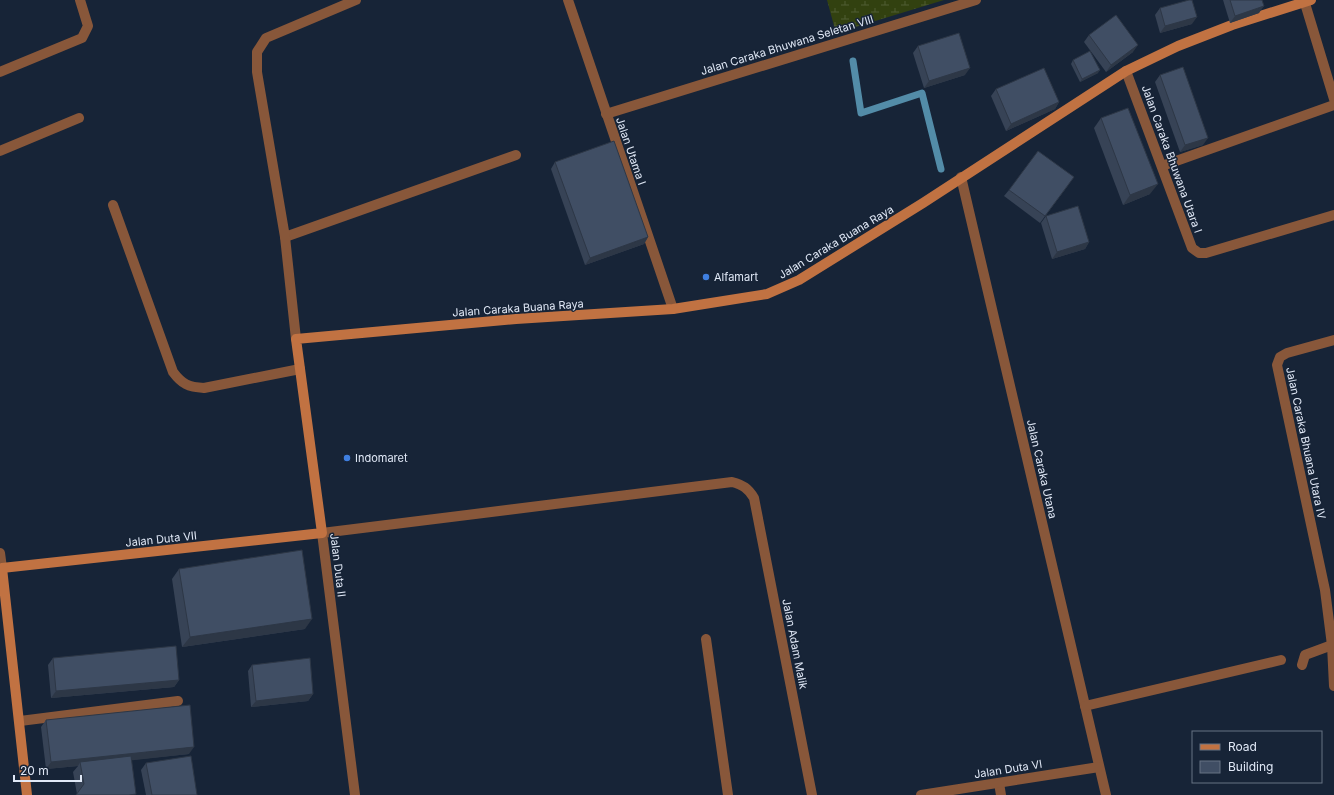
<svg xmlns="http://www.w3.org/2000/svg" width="1334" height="795" viewBox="0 0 1334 795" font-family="Inter,sans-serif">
<defs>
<pattern id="wetland-marsh" width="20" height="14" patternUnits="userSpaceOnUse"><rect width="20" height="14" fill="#324110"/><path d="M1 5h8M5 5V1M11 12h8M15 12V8" fill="none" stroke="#4f5c33"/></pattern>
</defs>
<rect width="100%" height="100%" fill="#172437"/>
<!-- wetland -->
<polygon fill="url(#wetland-marsh)" points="827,0 944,0 836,33"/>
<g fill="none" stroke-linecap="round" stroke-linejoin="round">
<!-- stream -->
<polyline stroke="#538ca8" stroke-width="7" points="853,61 861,113 922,93 941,169"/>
<!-- lane -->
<polyline stroke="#88573a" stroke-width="10" points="1302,665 1305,655 1332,645"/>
<!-- street -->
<g stroke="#88573a" stroke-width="10">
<polyline points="568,0 673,309"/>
<polyline points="1304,0 1334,99"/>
<polyline points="1126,71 1192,248 1199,253 1206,253 1334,215"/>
<polyline points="0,72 82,38 88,26 80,0"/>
<polyline points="606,114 976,0"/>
<polyline points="0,151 79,118"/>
<polyline points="1162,166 1334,105"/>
<polyline points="961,177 1106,795"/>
<path d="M113,205L173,372C182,384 188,387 204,388L300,369"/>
<polyline points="285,237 516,155"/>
<polyline points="296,339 285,237 257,72 257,52 266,38 356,0"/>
<polyline points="1334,340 1287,353 1280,357 1277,365 1325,590 1332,645 1334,686"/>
<polyline points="0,553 2,568"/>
<polyline points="706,639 728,795"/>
<polyline points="1085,706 1281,660"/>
<polyline points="20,721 178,701"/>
<polyline points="999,783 1001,795"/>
<path d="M355,795L322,533L732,482C743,485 748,488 754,498L812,795"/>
<polyline points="921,795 1099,767"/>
</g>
<!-- secondary -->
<polyline stroke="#c17242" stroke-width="10" points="27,795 2,568 322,533 296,339 516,319 673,309 767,294 799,280 923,203 1126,71 1178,46 1232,25 1311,0"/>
</g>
<!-- wall -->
<g fill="#374356">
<polygon points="1223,0 1262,0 1259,13 1230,23"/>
<polygon points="1160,8 1192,24 1160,33 1155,15"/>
<polygon points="1089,35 1133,52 1106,72 1084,42"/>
<polygon points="918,46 965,75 924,88 913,53"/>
<polygon points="1073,60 1098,73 1080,82 1071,64"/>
<polygon points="1160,75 1203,145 1180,152 1155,82"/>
<polygon points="996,89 1059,102 1055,109 1006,131 991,96"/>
<polygon points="1101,118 1150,194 1123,205 1094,128"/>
<polygon points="555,162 648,237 644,244 585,265 551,169"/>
<polygon points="1069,184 1040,223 1004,196 1009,190"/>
<polygon points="1046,216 1089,242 1085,249 1052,259 1041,223"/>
<polygon points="179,569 305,629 182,647 172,579"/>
<polygon points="53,658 179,680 174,687 51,698 48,665"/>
<polygon points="252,665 313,694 308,701 251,707 248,671"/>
<polygon points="46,720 189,754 131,760 77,794 73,772 78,766 46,769 41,727"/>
<polygon points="146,763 197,795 146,795 141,770"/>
</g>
<!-- shaded-wall -->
<g fill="#2d3746">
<polygon points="1264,6 1259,13 1230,23 1235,16"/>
<polygon points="1197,17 1192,24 1160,33 1165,26"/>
<polygon points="1138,45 1133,52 1106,72 1111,65"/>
<polygon points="970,68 965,75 924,88 929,81"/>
<polygon points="1100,70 1098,73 1080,82 1082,79"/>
<polygon points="1059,102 1055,109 1006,131 1011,124"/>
<polygon points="1208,138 1203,145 1180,152 1185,145"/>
<polygon points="1158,184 1150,194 1123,205 1130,195"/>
<polygon points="648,237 644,244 585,265 590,258"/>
<polygon points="1089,242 1085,249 1052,259 1057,252"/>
<polygon points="312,619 305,629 182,647 190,637"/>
<polygon points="179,680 174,687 51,698 56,691"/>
<polygon points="313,694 308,701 251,707 256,701"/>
<polygon points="194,747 189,754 81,766 80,762 78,766 46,769 51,762"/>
</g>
<!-- building -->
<g fill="#404e64" stroke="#2d3746">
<polygon points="1189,0 1192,0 1197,17 1165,26 1160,8"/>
<polygon points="1230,0 1262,0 1264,6 1235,16"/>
<polygon points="1116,15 1138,45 1111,65 1089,35"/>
<polygon points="959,33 970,68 929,81 918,46"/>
<polygon points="1090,51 1100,70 1082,79 1073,60"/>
<polygon points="1183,67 1208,138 1185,145 1160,75"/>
<polygon points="1044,68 1059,102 1011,124 996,89"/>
<polygon points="1128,108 1158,184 1130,195 1101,118"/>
<polygon points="614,141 648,237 590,258 555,162"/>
<polygon points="1038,151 1074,177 1045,216 1009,190"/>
<polygon points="1078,206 1089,242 1057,252 1046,216"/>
<polygon points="302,550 312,619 190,637 179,569"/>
<polygon points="176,646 179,680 56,691 53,658"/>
<polygon points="310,658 313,694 256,701 252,665"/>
<polygon points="190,705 194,747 51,762 46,720"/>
<polygon points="131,756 136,794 129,795 76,795 84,784 80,762"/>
<polygon points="191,756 197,795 152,795 146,763"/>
</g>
<!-- markers -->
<g fill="#3f7fe0" stroke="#172437" stroke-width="1.5">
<circle cx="706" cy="277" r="4"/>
<circle cx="347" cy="458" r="4"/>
</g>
<g text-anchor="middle" stroke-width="3" stroke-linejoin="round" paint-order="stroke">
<!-- street labels -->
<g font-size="11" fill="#e0e8f6" stroke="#172437">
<text transform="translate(787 45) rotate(-17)" y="4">Jalan Caraka Bhuwana Seletan VIII</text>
<text transform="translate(631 151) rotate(71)" y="4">Jalan Utama I</text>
<text transform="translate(1172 159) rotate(70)" y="4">Jalan Caraka Bhuwana Utara I</text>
<text transform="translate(836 242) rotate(-31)" y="4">Jalan Caraka Buana Raya</text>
<text transform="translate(518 308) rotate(-4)" y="4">Jalan Caraka Buana Raya</text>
<text transform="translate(1306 443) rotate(78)" y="4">Jalan Caraka Bhuana Utara IV</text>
<text transform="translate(1042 469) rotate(77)" y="4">Jalan Caraka Utana</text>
<text transform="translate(161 539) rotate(-6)" y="4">Jalan Duta VII</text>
<text transform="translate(338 565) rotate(83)" y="4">Jalan Duta II</text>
<text transform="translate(795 644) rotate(79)" y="4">Jalan Adam Malik</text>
<text transform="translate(1008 769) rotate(-9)" y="4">Jalan Duta VI</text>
</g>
<!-- poi labels -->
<g font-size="11" fill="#e0e8f6" stroke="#172437" text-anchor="start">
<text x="714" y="281">Alfamart</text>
<text x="355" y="462">Indomaret</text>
</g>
</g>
<!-- legend -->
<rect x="1192" y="731" width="130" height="52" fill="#172437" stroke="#677283"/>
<rect x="1200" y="744" width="20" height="6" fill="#c17242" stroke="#677283"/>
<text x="1228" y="751" font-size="12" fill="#e0e8f6">Road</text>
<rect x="1200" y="761" width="20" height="12" fill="#404e64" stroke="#677283"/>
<text x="1228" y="771" font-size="12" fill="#e0e8f6">Building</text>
<!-- scale -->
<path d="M14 775v6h67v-6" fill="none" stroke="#e0e8f6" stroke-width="2"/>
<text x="20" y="775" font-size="12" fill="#e0e8f6" stroke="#172437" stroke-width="3" paint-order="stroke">20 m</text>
</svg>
